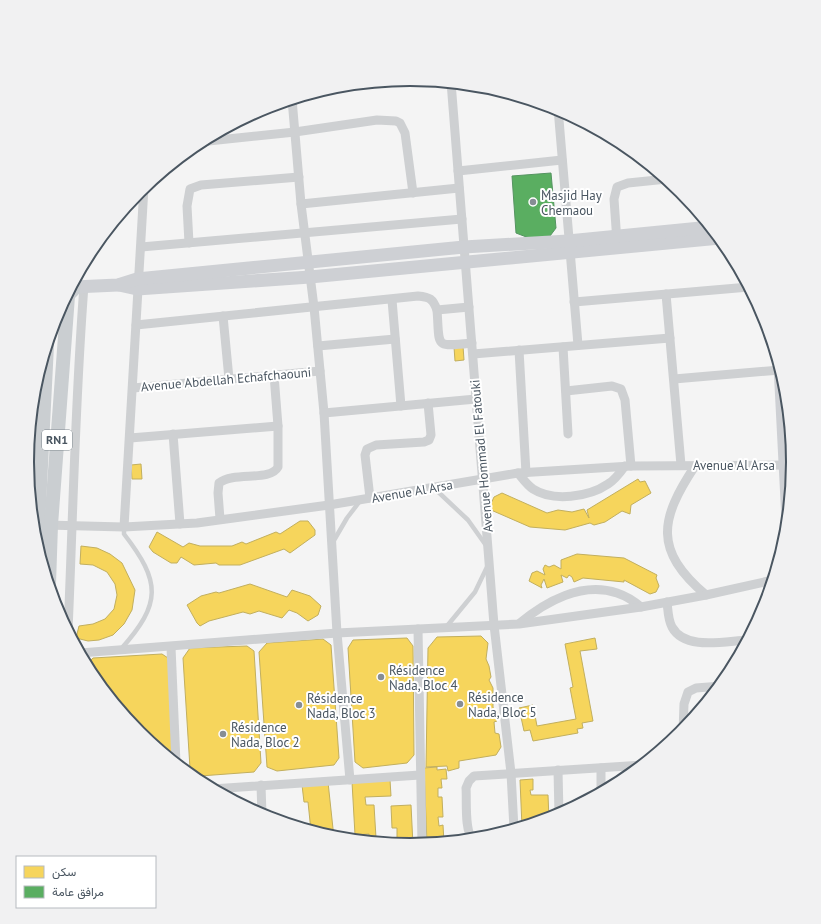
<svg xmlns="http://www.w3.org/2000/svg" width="821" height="924" viewBox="0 0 821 924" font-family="'PT Sans',Vazirmatn,sans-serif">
<rect width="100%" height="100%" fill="#f4f4f4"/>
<!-- homes -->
<g fill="#f6d55c" stroke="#c2af5e">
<polygon points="463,346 464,360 455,361 454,347"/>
<polygon points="141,464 142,479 132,479 131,465"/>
<polygon points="638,479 640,482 645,481 651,493 631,505 630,514 622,511 605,522 594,525 590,523 565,530 530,527 491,510 490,506 494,497 502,493 547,513 558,510 572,512 584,509 589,518 587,510"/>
<polygon points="300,521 308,521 315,530 315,535 290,553 284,549 240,565 219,565 216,563 194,565 181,557 177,563 171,563 153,552 149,547 157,532 183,547 189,543 200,546 232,546 242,542 246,544 276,532 280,534"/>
<polygon points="81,546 97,548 110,554 122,563 135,590 132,610 124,624 113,635 99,640 88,641 76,638 79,626 93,624 105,619 114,609 117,595 115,584 107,572 93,565 80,564"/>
<polygon points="577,554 624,558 657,575 656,578 659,586 656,592 650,594 624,580 624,582 583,578 574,582 572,577 569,575 567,578 561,575 563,582 547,588 544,579 541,585 542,588 529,581 532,573 537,571 545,575 543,569 545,565 549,567 554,565 561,569 561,560"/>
<polygon points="250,584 287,597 292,590 310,596 321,606 318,615 308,621 297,613 289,610 282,618 259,611 250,614 243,612 209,621 200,626 197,623 187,605 201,596 216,592 219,593"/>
<polygon points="481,636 488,643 486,659 489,666 491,677 489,680 493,688 493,707 494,711 497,712 497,721 494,722 495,733 499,734 501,747 496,755 459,761 459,768 448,771 447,766 426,767 428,648 437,637"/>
<polygon points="407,638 413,646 414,755 407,763 363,768 355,762 348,648 353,640"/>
<polygon points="595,638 597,649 580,651 593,721 582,723 583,728 577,729 578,733 533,741 530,730 524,731 519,708 533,705 537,726 576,719 570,688 573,687 565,644"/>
<polygon points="323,639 331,645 339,758 334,765 277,771 267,767 259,652 267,643"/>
<polygon points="247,646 254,651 261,763 254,772 200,776 190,768 183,658 190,648"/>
<polygon points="162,654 168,658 174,762 139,733 92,675 86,665 93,658"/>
<polygon points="437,767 437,770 446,769 447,779 441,779 442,788 438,788 438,797 442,797 443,817 438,817 439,826 443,825 444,842 427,844 424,768"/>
<polygon points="533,779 533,790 530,790 531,795 548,795 549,819 522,827 520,780"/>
<polygon points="390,780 391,796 365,797 366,805 374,805 376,838 382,837 382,843 369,841 369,834 355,835 352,782"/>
<polygon points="328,782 334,838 311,831 308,802 304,802 302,785"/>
<polygon points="411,805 413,845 386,843 385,838 397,838 397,828 392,828 391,806"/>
</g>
<!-- public -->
<polygon fill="#5aae61" stroke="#559461" points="551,173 556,228 550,236 529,238 516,233 512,176"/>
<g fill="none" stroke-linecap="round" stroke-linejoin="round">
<!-- lane -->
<g stroke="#ced0d2" stroke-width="4.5">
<polyline points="434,488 468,520 485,544"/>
<polyline points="333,542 347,518 360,501"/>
<polyline points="447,626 475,592 487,567"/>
<path d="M121,649C162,603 161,582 124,534V527"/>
</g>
<!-- street -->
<g stroke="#ced0d2" stroke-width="9">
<polyline points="451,82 494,625 511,773 514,829"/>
<polyline points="292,99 301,204 314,307 324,413 337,633 350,780"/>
<polyline points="558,108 578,345"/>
<polyline points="199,142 295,132 377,120 396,121 400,123 405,133 413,193"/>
<polyline points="458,171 562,160"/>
<polyline points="301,204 459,188"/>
<polyline points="617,242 614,199 617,187 628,183 667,179"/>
<polyline points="189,243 187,206 190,189 201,185 299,177"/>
<polyline points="141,247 462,219"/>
<polyline points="666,294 681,465"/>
<polyline points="392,300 401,406"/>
<polyline points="574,302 749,287"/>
<path d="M437,310C440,347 433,347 472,343"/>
<polyline points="223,316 229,379"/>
<path d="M136,325L418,296C430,297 433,299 437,310L469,307"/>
<polyline points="318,346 395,339"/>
<polyline points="563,347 568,434"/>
<polyline points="519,350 526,473"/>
<polyline points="473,354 670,338"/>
<polyline points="674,379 780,370"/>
<polyline points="133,388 320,371"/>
<polyline points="566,391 612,386 621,389 625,400 631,466"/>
<polyline points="324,413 476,399"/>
<polyline points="32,414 45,403"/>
<polyline points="173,434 180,524"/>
<polyline points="130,438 278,426"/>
<path d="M695,466C660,519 653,550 706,595"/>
<path d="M518,473C523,479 527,485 533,489C553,502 589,497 608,484C615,480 620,473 625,466"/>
<polyline points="370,498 365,455 367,449 376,445 424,442 429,440 431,435 428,403"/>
<path d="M220,519L218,493L219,483C234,471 270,482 278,467V426L274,375"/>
<polyline points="46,525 124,527 197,523 329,505 518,473 631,466 786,465"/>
<polyline points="124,527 144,187"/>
<path d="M667,602C668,610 668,620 672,627C685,651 725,641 748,640"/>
<path d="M520,623C545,602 582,581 617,593C626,596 634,601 641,607"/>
<polyline points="418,629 422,844"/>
<path d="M68,631C73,516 75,401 84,286"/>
<polyline points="171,647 176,763"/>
<polyline points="80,653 337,633 519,624 641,607 706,595 773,580"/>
<polyline points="683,732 684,704 688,692 696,688 721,686"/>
<polyline points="558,770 559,815"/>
<polyline points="261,785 262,815"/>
<polyline points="212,789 420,775"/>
<polyline points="601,793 601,768"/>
<path d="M473,839C464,832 467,799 466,788L469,781L474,776L643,765"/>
</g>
<!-- secondary -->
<g stroke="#ced0d4" stroke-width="13">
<polyline points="119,285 137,289 310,277 720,238"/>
<polyline points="74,287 118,285 137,279 464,247 568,241 711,227"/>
<polyline points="780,366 788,520"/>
</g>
<!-- primary -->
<g stroke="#caced1" stroke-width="14">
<polyline points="66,297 73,290 74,282"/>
<polyline points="37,546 47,345"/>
<polyline points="49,584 51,525 68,296"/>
</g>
</g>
<!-- markers -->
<g fill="#868d94" stroke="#fff" stroke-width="1.5">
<circle cx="533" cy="202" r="4"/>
<circle cx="381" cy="677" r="4"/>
<circle cx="460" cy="704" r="4"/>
<circle cx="299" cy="705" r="4"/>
<circle cx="223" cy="734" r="4"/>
</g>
<g text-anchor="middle" stroke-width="4" stroke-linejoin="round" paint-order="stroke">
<!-- shield labels -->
<rect fill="#fff" stroke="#808990" stroke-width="1" x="42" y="430" width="30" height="20" rx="3"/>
<g font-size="12" font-weight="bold" fill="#4a5661">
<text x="57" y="444">RN1</text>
</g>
<!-- poi labels -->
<g font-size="13" fill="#4a5661" stroke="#fff" text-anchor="start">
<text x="541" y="200">Masjid Hay<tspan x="541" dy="15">Chemaou</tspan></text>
<text x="389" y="675">Résidence<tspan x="389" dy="15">Nada, Bloc 4</tspan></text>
<text x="468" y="702">Résidence<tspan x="468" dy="15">Nada, Bloc 5</tspan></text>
<text x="307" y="703">Résidence<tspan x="307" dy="15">Nada, Bloc 3</tspan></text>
<text x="231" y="732">Résidence<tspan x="231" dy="15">Nada, Bloc 2</tspan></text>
</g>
<!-- street labels -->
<g font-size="13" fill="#4a5661" stroke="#fff">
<text transform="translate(226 379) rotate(-5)" y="5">Avenue Abdellah Echafchaouni</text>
<text transform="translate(481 456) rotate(-95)" y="5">Avenue Hommad El Fatouki</text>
<text x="734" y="470">Avenue Al Arsa</text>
<text transform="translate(412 491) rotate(-10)" y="5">Avenue Al Arsa</text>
</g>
</g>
<!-- crop -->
<path d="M0 0H821V924H0ZM34 462a376 376 0 1 1 752 0a376 376 0 1 1-752 0Z" fill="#f1f1f2" fill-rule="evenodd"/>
<path fill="none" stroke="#4a5661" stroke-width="2" d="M34 462a376 376 0 1 1 752 0a376 376 0 1 1-752 0Z"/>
<!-- legend -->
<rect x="16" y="856" width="140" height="52" fill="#ffffff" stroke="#b7bbc0"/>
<rect x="24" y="866" width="20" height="12" fill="#f6d55c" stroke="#b7bbc0"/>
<text x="52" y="876" font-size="12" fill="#4a5661">سكن</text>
<rect x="24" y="886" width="20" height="12" fill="#5aae61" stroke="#b7bbc0"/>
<text x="52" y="896" font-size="12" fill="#4a5661">مرافق عامة</text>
</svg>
